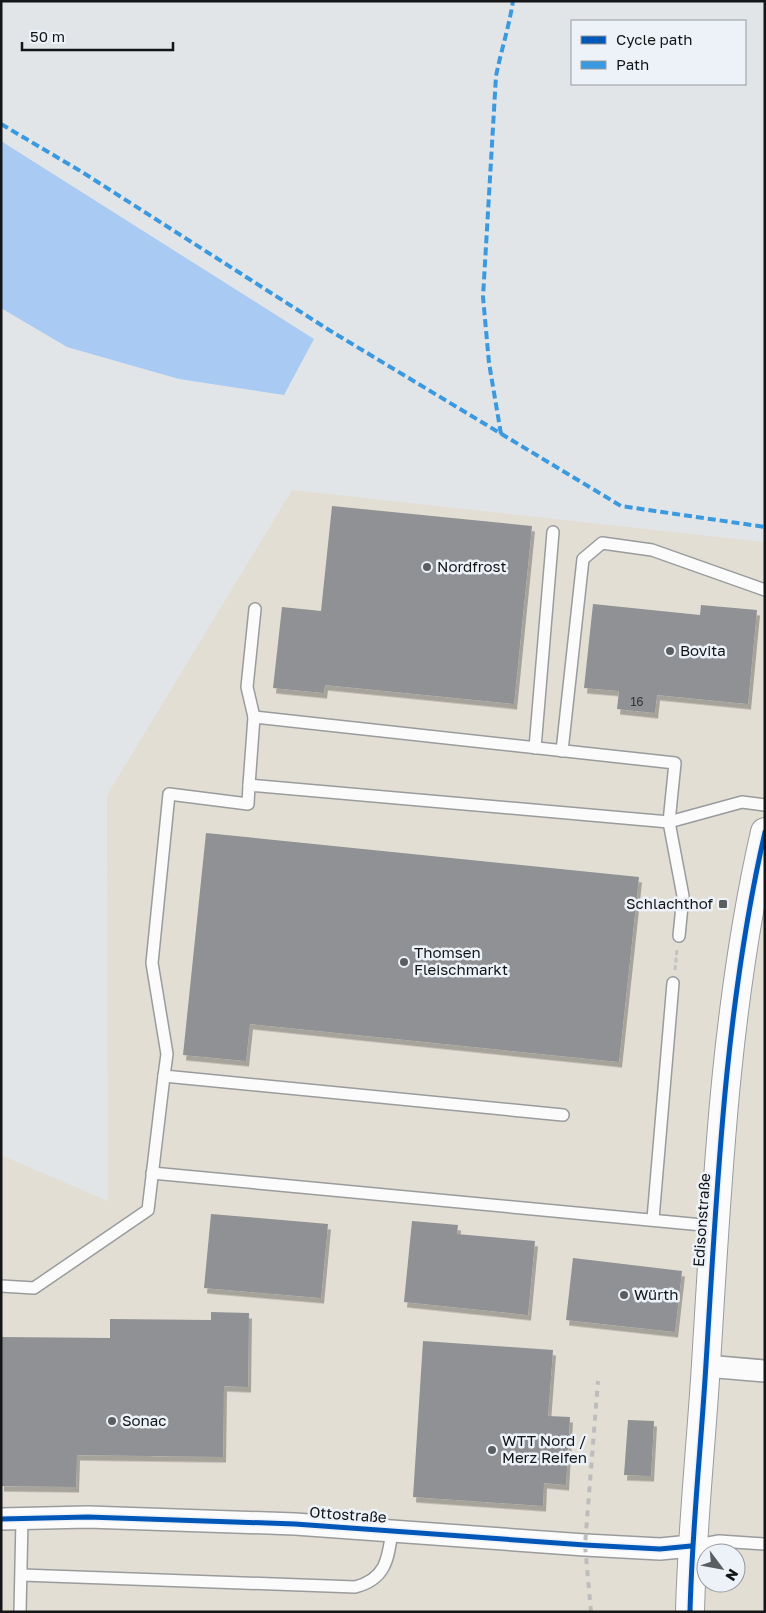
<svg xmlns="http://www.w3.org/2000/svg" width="766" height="1613" viewBox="0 0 766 1613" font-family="'Golos Text',sans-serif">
<defs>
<filter id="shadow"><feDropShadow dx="3" dy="5.5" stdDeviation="0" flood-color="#0004"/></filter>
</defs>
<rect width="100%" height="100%" fill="#e2e5e8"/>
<!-- industrial -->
<path fill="#e3ded4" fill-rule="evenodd" d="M292,490L765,542V1612H1V1155L108,1201L107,795ZM706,1553H736V1583H706Z"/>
<!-- forest -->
<polygon fill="#a9caf3" points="1,141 314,339 284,395 179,379 67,347 1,308"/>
<!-- building -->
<g fill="#8f9194" filter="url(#shadow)">
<polygon points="332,506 532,526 514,704 325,685 324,693 273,688 282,607 321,611"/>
<polygon points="593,604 700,615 701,605 757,610 748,704 657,695 655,713 617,709 619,691 584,688"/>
<polygon points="206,833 639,877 619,1062 250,1024 246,1061 183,1055"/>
<polygon points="211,1214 328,1224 321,1298 204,1288"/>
<polygon points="412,1221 458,1225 457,1234 535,1241 528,1315 404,1302"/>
<polygon points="573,1258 682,1271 675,1332 566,1320"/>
<polygon points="211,1312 249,1313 248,1387 224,1386 223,1457 77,1455 76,1487 1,1486 1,1337 110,1338 110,1319 211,1320"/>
<polygon points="423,1341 553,1350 548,1416 570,1417 566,1485 544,1483 543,1506 413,1497"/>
<polygon points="628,1420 654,1421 651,1476 624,1475"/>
</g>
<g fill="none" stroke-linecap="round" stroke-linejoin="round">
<defs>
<g id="service">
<polyline points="254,717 247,687 255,609"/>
<polyline points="535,748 553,532"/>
<polyline points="562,751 583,559 602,543 652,550 765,590"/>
<polyline points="249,785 254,717 675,763 669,822 683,896 679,936"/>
<polyline points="563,1115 164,1076 167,1054 152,963 169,794 248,804 249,785 669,822 742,802 765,805"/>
<polyline points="152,1173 713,1226"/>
<polyline points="653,1219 673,983"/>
<polyline points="1,1286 34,1288 148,1210 164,1076"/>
<polyline points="692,1546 719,1541 765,1544"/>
<path d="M22,1575L355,1587C386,1579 388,1559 392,1531"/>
<polyline points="20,1612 22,1519"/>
</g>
<g id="minor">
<polyline points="706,1366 765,1371"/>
<polyline points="1,1519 88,1517 295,1524 585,1545 660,1549 691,1546"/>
</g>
<path id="tertiary" d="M690,1612C692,1529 701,1447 706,1364C717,1186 725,1007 765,832"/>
</defs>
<!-- service casing -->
<use href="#service" stroke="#999b9d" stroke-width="14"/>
<!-- minor casing -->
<use href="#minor" stroke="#999b9d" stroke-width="24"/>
<!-- tertiary casing -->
<use href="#tertiary" stroke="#999b9d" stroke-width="30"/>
<!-- path -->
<polyline stroke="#c3c4c5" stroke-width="3" stroke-dasharray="5 2.5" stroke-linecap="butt" points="675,970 677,949"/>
<!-- service -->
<use href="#service" stroke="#fbfbfc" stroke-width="11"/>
<!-- minor -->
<use href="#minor" stroke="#fbfbfc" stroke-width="21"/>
<!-- tertiary -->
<use href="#tertiary" stroke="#fbfbfc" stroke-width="28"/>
<!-- rail -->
<polyline stroke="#bdbdbe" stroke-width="4" stroke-dasharray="6 6" stroke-linecap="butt" points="591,1612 585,1545 598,1381"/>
<!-- quiet -->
<g stroke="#3b9adf" stroke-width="4" stroke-dasharray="8 4" stroke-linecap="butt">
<polyline points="1,124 82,172 329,330 621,506 765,527"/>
<path d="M501,434L489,363L483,297L496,76C501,51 509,27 513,1"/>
</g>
<defs>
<g id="cycleway">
<polyline points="1,1519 88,1517 295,1524 585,1545 660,1549 691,1546"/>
<path d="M690,1612C692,1529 701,1447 706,1364C717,1186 725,1007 765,832"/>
</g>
</defs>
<!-- cycleway casing -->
<use href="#cycleway" stroke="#edf2f8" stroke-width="8"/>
<!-- cycleway -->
<use href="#cycleway" stroke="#0057b8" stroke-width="5"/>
</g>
<!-- markers -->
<g fill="#5b5e60" stroke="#edf2f8" stroke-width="2">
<circle cx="427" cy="567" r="5"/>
<circle cx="670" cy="651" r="5"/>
<rect x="718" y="899" width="10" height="10" rx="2.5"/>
<circle cx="404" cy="962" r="5"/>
<circle cx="624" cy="1295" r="5"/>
<circle cx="112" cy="1421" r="5"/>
<circle cx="492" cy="1450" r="5"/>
</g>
<g text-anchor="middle" stroke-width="5" stroke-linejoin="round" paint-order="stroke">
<!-- number labels -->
<g font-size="12" fill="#323436">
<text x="637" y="706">16</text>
</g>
<!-- poi labels -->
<g font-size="15" fill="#131517" stroke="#edf2f8" text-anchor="start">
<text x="437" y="572">Nordfrost</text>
<text x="680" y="656">Bovita</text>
<text x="713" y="909" text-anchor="end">Schlachthof</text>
<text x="414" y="958">Thomsen<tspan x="414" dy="17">Fleischmarkt</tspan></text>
<text x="634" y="1300">Würth</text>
<text x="122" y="1426">Sonac</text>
<text x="502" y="1446">WTT Nord /<tspan x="502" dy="17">Merz Reifen</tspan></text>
</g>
<!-- street labels -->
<g font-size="15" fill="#131517" stroke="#edf2f8">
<text transform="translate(702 1220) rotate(-86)" y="5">Edisonstraße</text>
<text transform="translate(348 1515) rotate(4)" y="5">Ottostraße</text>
</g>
</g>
<!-- border -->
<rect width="766" height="1613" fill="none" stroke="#131517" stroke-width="5"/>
<!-- legend -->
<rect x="571" y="20" width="175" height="65" fill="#edf2f8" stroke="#969a9e"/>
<rect x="581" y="36" width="25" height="8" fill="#0057b8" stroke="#969a9e"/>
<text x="616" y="45" font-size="15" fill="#131517">Cycle path</text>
<rect x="581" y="61" width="25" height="8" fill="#3b9adf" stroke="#969a9e"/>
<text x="616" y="70" font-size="15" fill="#131517">Path</text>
<!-- north arrow -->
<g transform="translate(721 1568) rotate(122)"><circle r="24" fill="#edf2f8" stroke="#969a9e"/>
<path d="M0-4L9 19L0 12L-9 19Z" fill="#5b5e60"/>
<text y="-8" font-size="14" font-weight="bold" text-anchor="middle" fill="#131517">N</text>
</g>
<!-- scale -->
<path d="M22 42v8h151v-8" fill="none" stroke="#131517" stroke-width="2.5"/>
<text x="30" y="42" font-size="15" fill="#131517" stroke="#edf2f8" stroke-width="4" paint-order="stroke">50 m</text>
</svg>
